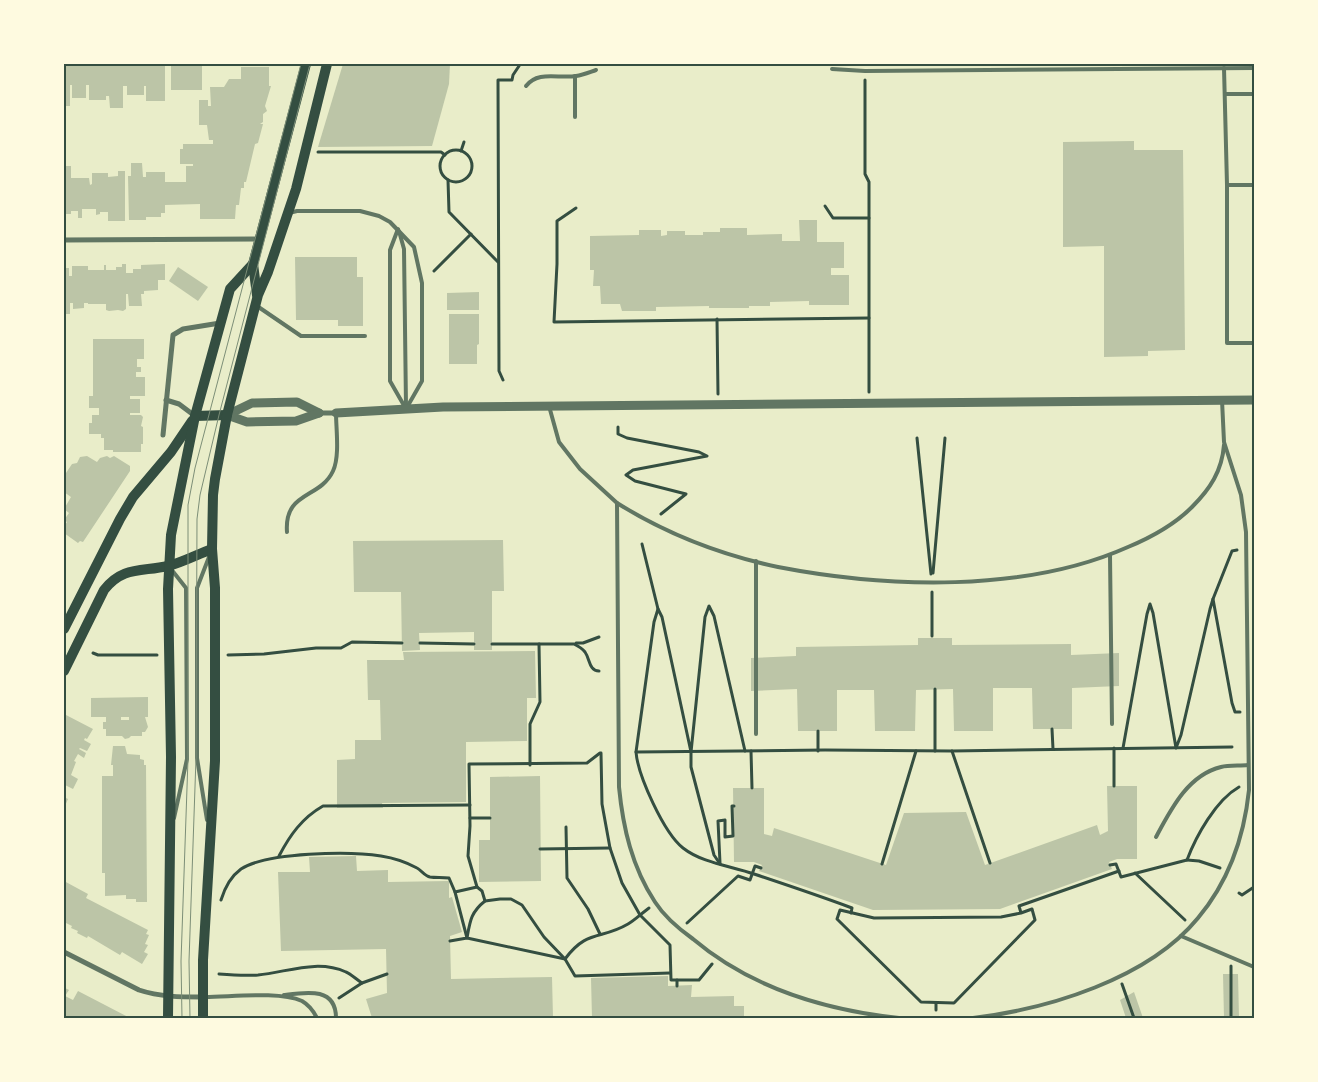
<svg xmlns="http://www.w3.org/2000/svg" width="1318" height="1082" viewBox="0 0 1318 1082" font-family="'Fira Sans',sans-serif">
<rect width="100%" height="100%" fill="#e9edc9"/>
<!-- building -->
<g fill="#bcc5a7" fill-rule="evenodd">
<polygon points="64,64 165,64 165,101 146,101 146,86 144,86 144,95 127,95 127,86 123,86 123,108 110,108 109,96 106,96 106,100 89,100 89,85 86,85 86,98 72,98 72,85 70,85 70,106 64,106"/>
<rect x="171" y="64" width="31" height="26"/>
<polygon points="343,64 450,64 449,84 432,146 318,147"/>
<polygon points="241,67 269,67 269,86 271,86 265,106 267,111 263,114 263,122 260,124 263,124 258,143 255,144 246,182 244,182 244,188 241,188 239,205 236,205 235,219 200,219 200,204 165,205 165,213 161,213 161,217 146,217 146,220 129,220 128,176 131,176 131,163 142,163 143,177 146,177 146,172 165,172 165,182 186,182 186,166 193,166 193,164 180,164 180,149 183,149 183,144 213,144 213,140 209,140 207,125 199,125 199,100 208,100 208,106 211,106 210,87 224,87 229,79 241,79"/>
<polygon points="1134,141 1134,150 1183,150 1185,350 1148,351 1148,356 1104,357 1104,246 1063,247 1063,142"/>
<polygon points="64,166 71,166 71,178 89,178 90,185 92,184 92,173 108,173 108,177 118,176 118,171 125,171 125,221 108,221 108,212 100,212 100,214 96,215 96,209 82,209 82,218 78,218 78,211 71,211 71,214 64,214"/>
<polygon points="799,220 817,220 817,242 844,242 844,268 831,268 831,275 849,275 849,305 809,305 809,301 770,302 770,306 749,306 749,308 709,308 709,306 656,307 656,311 622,311 620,304 601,304 600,286 593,286 594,270 590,270 590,236 639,235 639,230 661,230 661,236 667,235 667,231 685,231 685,235 703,235 703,232 720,232 720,228 747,228 747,235 782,234 782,241 800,241"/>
<polygon points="295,257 357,257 357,277 363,277 363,326 338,326 338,320 296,320"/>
<polygon points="122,264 126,264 126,273 133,273 133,269 141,269 141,265 165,264 165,280 158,280 158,290 144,291 144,294 141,294 142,306 129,306 128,294 126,294 126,309 123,311 118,310 109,311 106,310 106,304 88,304 88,303 84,303 84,308 73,309 73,303 70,303 70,314 64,314 64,268 69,268 69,276 72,276 72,266 88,266 88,270 104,270 104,265 106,265 106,270 116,270 116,267 122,267"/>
<polygon points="178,267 208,287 198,301 169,281"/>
<polygon points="479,292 479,310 447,310 447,293"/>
<polygon points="449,314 479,314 479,344 477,345 477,364 449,364"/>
<polygon points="93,339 144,339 144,359 137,359 137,367 141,367 141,372 136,372 136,377 145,377 145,396 130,396 130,399 140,399 140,413 130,413 130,415 141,415 143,417 141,426 143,427 143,444 141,444 141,452 113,452 113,450 104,450 104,438 101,438 101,434 89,434 89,423 92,423 92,415 99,415 99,408 89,408 89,396 93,396"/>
<polygon points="87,456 97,462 100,458 107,456 110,458 114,456 130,466 130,471 83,542 80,541 78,543 64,533 64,527 67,522 64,520 69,513 64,509 71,497 64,492 64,476 72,464 77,463 80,457"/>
<polygon points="503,540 504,591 492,591 492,650 474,650 474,632 419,633 420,650 402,651 401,592 354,592 353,541"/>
<polygon points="918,638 952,638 952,645 1071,644 1071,655 1119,653 1119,686 1072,688 1072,729 1033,729 1032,688 993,688 993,731 954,731 953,689 916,690 915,731 875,731 874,690 837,690 837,731 798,731 797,689 751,691 751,658 796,656 796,647 918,645"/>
<polygon points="535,651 536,698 527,698 527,741 466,742 466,802 382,803 383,808 337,808 337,760 355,759 355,740 381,740 380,700 368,700 367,660 404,660 403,652"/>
<path d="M148,697V717H145L148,727L145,732H142V736H131L129,738L125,739L122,736H106V729H103V722H106V717H91V698ZM121,717H129V720H121Z"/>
<polygon points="66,715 93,729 87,739 85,738 84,740 91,744 87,751 80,748 79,749 86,753 84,758 78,754 74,761 76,762 71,775 78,779 73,789 65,785 64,788 64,720"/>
<polygon points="113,746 125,746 127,754 140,755 140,759 144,760 144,765 146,765 147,902 136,902 136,899 126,899 126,895 105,896 105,873 102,873 102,776 113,776 113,765 111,765"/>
<polygon points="540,776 541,881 479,882 479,840 490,840 490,777"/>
<polygon points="1107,786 1137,786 1137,859 1117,859 1109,862 1112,869 1000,909 873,910 759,871 762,865 754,862 734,862 733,788 764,788 764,834 772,836 774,828 886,865 904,813 966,812 985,865 1097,825 1100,835 1108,831"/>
<polygon points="64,797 68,799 64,808"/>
<polygon points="356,856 357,871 388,870 388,882 449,881 449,898 452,897 462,932 450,936 451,979 552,977 553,1018 372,1018 366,999 387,993 386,949 281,951 278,872 310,872 309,857"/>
<polygon points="64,881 88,894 86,898 148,930 146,934 149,935 145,944 148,945 144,952 148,954 142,964 122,952 120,955 88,936 87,938 77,933 78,931 71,928 72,926 64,922"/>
<polygon points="1223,974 1238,974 1239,1018 1224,1018"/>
<polygon points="668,976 668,986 692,985 691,997 734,996 734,1006 744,1006 744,1018 592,1018 591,978"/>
<polygon points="65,988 69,990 65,996 73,1000 78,991 130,1018 64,1018 64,991"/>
<polygon points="1134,992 1143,1018 1126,1018 1120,1000"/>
</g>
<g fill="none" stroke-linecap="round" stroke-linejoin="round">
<!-- path -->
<g stroke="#344e41" stroke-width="3">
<polyline points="865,80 865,174 869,182 869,392"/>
<circle cx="456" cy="166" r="16"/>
<polyline points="461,151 464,142"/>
<polyline points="318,152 441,152 445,155"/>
<polyline points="448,180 449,212 498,262"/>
<polyline points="825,206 833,218 869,218"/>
<polyline points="576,208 557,221 557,264 554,322 869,318"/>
<polyline points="434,271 471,234"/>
<polyline points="717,319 718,394"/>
<polyline points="503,380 499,371 498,80 512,80 513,75 519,66"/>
<polyline points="618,427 618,434 627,438 699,452 707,456 633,470 626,475 635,481 686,494 661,514"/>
<polyline points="917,438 931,574"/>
<polyline points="642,544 658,609"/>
<polyline points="933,573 945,438"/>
<polyline points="932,592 932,636"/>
<polyline points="1213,599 1232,551 1237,550"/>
<polyline points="420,643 474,644"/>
<polyline points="576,643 583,643 599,637"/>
<path d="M492,644H574C578,646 582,648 585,652C590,659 589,671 599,671"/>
<polyline points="93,653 98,655 157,655"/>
<polyline points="228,655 264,654 316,648 341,648 352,642 402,643"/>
<polyline points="935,689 935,751"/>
<polyline points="1052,729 1053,749"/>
<polyline points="818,731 818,751"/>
<polyline points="1114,748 1114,786"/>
<polyline points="1123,748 1147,614 1150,604 1153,613 1176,748 1181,735 1210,609 1213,599 1232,703 1235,712 1240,712"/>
<path d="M745,751L714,616L709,606L705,617L691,752L662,617L658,609L654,622L636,752C638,776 664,833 683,848C702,863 731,866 754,874C787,885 820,896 852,908L851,913"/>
<polyline points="751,751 752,788"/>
<polyline points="952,751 990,863"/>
<polyline points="636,752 825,750 952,751 1232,747"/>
<polyline points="691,752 691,767 714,855 720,864"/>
<polyline points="601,753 602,804 610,848 622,883 640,915 670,945 671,980 699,980 712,964"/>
<polyline points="530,765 530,724 540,702 539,644"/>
<polyline points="470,818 490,818"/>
<polyline points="566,827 567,878 588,909 600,934"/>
<polyline points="540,849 610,848"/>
<path d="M279,856C290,835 302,818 323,806L470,805"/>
<polyline points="1187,860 1199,861 1220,868"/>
<polyline points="720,863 718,821 725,820 725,837 733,836 732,806 734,806"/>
<polyline points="882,864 916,751"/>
<path d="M1110,865L1116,864L1121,877L1187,860C1196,836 1216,800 1239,787"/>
<polyline points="1135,873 1185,920"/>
<polyline points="477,887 468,856 470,826 469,764 587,763 600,753"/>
<polyline points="455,892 477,887 482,891 485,901 500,899 511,899 522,905 544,937 565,959 575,976 670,973"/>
<polyline points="1239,893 1242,895 1254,887"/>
<path d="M221,900C225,887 230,877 241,869C267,852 350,851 381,856C394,858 406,862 417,868C421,870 425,876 430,877C436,878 442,877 449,878L455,892L467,938L450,941"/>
<path d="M485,901C471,912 470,921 467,938L565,959C587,929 601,940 628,924C635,920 642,913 649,908"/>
<polyline points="1021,913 1032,909 1035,920 954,1003 921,1002 837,919 840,910 874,918 1001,917 1021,913 1019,906 1119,871"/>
<polyline points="687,923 738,876 750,880 755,866 761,868"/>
<polyline points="1231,966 1231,1018"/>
<path d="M219,974C231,975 245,976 258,975C288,972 317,959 346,972C351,974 357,980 362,983L339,998"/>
<polyline points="677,980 677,986"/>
<polyline points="362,983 387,974"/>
<polyline points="1122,984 1134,1018"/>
<polyline points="936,1003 936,1010"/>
</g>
<!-- service -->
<g stroke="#617663" stroke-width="4">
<polyline points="1224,68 1227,185"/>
<polyline points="832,69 865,71 1254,68"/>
<polyline points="575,76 575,117"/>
<path d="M526,86C538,70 559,79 576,76C583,75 590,72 596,70"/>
<polyline points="1225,94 1254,94"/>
<polyline points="1254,185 1227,185 1227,343 1254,343"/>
<polyline points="289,213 297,211 360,211 379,216 390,222 414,247 422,283 422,381 406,409"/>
<polyline points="398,229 390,250 390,381 406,409"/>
<polyline points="399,231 404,249 406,406"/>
<polyline points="257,306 301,336 365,336"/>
<path d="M549,406L559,442L580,469L617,503L619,787C623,828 632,867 655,902C664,916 679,929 693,939C751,988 824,1010 899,1018"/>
<path d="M617,503C665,533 721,555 778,567C887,588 1025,593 1128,547C1152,537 1174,525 1192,507C1210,489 1222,471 1224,445"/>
<path d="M287,532C284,491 320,499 333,471C340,456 336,429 336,413"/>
<polyline points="1110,555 1112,724"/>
<polyline points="756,561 756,734"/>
<polyline points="171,569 186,588 187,759 174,818"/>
<polyline points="207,820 197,758 197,588 209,557"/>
<path d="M1156,837C1171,809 1188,775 1221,767C1229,765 1240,766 1248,765"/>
<polyline points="1181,936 1254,967"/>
<path d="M284,995C307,992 336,987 336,1018"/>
<path d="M205,997C231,997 279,991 302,1001C309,1005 314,1012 317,1018"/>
<path d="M973,1018C1048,1009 1148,979 1198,918C1229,881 1244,838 1249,790L1246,532L1241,495L1224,442L1222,400"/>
</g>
<!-- minor -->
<g stroke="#617663" stroke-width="5">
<polyline points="64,240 260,239"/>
<polyline points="166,400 179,404 195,416"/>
<polyline points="319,413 336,413"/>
<polyline points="163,435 173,335 183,329 220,323"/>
<path d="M64,952L139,990C160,997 181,997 203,997"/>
</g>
<!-- tertiary -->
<g stroke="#617663" stroke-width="9">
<polyline points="336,413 443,407 1254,400"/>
<polyline points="227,415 252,403 297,402 319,413"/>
<polyline points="227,415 247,422 296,421 319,413"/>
</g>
<!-- secondary -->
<g stroke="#344e41" stroke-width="10">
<polyline points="257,295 253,264 306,64"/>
<polyline points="195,416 227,415"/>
<polyline points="64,629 120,519 133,497 171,452 192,421"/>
<path d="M64,671L104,590C123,566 141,572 168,566C183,562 198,554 212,549"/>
<polyline points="168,1018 171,757 168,589 171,535 195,416 230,289 253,264"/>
<polyline points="203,1018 203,960 215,761 215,588 212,549 213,495 215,479 227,415 258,295 268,272 296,189 327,64"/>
</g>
<!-- tram -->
<g stroke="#7c8e77" stroke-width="1">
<polyline points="182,1018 181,961 188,759 188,505 195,468 301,64"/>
<polyline points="190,1018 189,961 196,758 197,519 200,495 219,415 310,64"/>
</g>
</g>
<!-- border -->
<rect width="1318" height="1082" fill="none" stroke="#fefae0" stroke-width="130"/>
<rect x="65" y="65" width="1188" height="952" fill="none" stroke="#344e41" stroke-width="2"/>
</svg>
